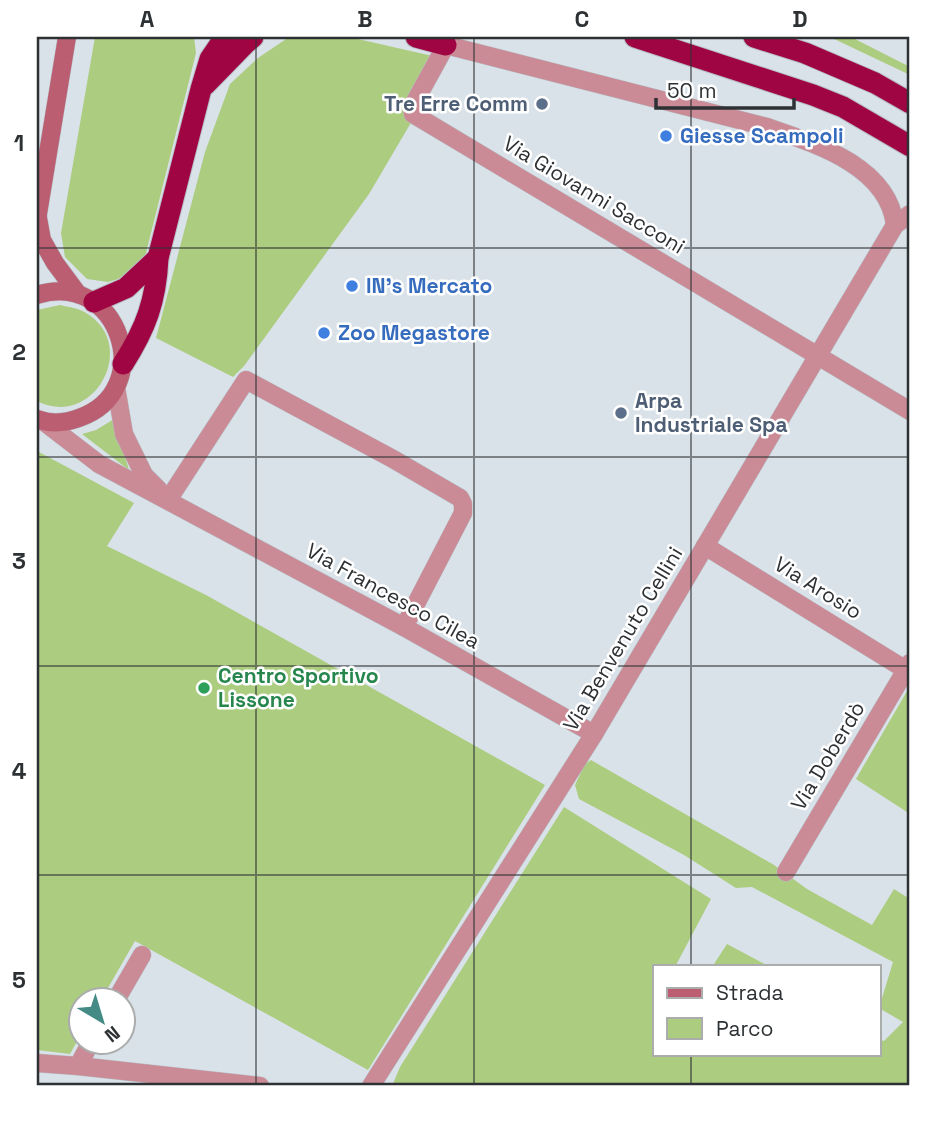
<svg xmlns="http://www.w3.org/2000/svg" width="947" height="1123" viewBox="0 0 947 1123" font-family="'Space Grotesk',sans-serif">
<rect width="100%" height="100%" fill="#dae2e9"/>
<!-- green -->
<g fill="#accc80">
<polygon points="95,37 194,37 196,53 144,261 118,279 108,282 87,279 65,257 61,233"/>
<polygon points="289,37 349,37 437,57 445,65 369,194 244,366 233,377 156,338 205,152 230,84 258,58"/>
<polygon points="830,37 851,37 910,67 910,75"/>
<path d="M60,305C68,307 79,308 86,313C140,345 94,430 37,401V310Z"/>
<polygon points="114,419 129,470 82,434 96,430"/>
<polygon points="37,451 134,503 107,546 206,595 545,785 368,1070 135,941 101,1000 80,1000 80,1036 70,1054 37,1050"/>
<polygon points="910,686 910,814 856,779"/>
<polygon points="591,760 774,865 807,889 872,925 894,889 910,899 910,1086 392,1086 400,1067 564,807 711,899 675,967 655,967 655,1055 879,1055 879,1039 884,1041 903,1022 879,1008 893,962 752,887 736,888 684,855 579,799 575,785 585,764"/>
<polygon points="727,944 770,967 712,967"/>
</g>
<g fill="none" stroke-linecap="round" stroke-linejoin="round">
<defs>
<g id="street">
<path d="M895,225C888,166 816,144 767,127L446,45L412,107L413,114L910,411"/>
<polyline points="116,387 124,434 144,475 159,490"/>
<polyline points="43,421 99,464 404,627 594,734"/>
<polyline points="168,500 246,380 393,459 460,498 463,504 463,513 404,627"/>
<polyline points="705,546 906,670"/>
<polyline points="786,872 910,663"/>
<polyline points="116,1000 142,955"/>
<polyline points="37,1063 78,1066 260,1086"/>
<polyline points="78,1066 91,1042"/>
<polyline points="371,1086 594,734 895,225 910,214"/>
</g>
<g id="secondary">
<polyline points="38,218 42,240 55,263 78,294"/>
<polyline points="37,220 67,37"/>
<path d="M37,295C119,269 159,390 79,418C65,423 50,424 37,419"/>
</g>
<g id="highway">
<polyline points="416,37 446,45"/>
<polyline points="635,37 813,95 843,107 910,146"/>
<polyline points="754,37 805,53 875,83 910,103"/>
<polyline points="205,85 246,43 253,37"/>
<polyline points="94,302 126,288 158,258"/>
<path d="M123,364C146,328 156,301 158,258L201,89L210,59L225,37"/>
</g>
</defs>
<!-- street casing -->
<use href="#street" stroke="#b7bfc5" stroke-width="19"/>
<!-- secondary casing -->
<use href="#secondary" stroke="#b7bfc5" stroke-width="19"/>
<!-- highway casing -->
<use href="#highway" stroke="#b7bfc5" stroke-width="23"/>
<!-- street -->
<use href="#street" stroke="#cb8b96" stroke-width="18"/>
<!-- secondary -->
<use href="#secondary" stroke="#bb5e72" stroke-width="18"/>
<!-- highway -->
<use href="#highway" stroke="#9f0543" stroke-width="21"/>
</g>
<!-- grid -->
<path fill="none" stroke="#2d3133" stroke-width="2" stroke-opacity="0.55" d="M256,37V1086M474,37V1086M691,37V967M37,248H910M37,457H910M37,666H910M37,875H910M691,1055V1086"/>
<!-- markers -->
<g fill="#5c6f8a" stroke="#fff" stroke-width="2.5">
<circle cx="542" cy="104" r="7"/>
<circle cx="621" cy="413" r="7"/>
</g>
<g fill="#3f7fe0" stroke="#fff" stroke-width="2.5">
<circle cx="666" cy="136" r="7"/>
<circle cx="352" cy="286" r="7"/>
<circle cx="324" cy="333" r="7"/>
</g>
<circle fill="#2e9e5b" stroke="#fff" stroke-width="2.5" cx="204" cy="688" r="7"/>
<g text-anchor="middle" stroke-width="5" stroke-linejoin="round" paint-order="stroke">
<!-- service labels -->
<g font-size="21" font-weight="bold" fill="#4e5e75" stroke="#fff" text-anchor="end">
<text x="528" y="111">Tre Erre Comm</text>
<text x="635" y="408" text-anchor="start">Arpa<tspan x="635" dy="24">Industriale Spa</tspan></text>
</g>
<!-- shop labels -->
<g font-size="21" font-weight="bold" fill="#366cbe" stroke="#fff" text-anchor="start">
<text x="680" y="143">Giesse Scampoli</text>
<text x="366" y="293">IN's Mercato</text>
<text x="338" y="340">Zoo Megastore</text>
</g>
<!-- street labels -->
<g font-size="21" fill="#2d3133" stroke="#fff">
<text transform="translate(594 195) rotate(31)" y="7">Via Giovanni Sacconi</text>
<text transform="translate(818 588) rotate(32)" y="7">Via Arosio</text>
<text transform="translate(393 596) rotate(29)" y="7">Via Francesco Cilea</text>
<text transform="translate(623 639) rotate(-59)" y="7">Via Benvenuto Cellini</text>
<text transform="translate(828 756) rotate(-59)" y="7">Via Doberdò</text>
</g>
<!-- leisure labels -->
<g font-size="21" font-weight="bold" fill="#27864d" stroke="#fff" text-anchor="start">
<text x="218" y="683">Centro Sportivo<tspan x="218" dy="24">Lissone</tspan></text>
</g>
</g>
<!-- border -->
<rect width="947" height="1123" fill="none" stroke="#ffffff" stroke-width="77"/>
<!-- legend -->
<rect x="653" y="965" width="228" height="91" fill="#ffffff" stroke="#abadad" stroke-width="2"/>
<rect x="667" y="988" width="35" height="10" fill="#bb5e72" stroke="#abadad" stroke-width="2"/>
<text x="716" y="1000" font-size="21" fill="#2d3133">Strada</text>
<rect x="667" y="1018" width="35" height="21" fill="#accc80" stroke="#abadad" stroke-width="2"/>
<text x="716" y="1036" font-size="21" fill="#2d3133">Parco</text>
<!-- north arrow -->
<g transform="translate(102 1021) rotate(142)"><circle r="33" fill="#ffffff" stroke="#abadad" stroke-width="2"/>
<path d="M0-5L12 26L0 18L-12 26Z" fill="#448b86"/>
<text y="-10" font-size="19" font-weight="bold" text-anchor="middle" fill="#2d3133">N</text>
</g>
<!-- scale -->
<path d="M656 98v10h138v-10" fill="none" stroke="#2d3133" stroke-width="3.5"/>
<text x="667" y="98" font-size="21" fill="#2d3133" stroke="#ffffff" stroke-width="5" paint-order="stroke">50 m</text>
<rect x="38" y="38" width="870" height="1046" fill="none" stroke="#2d3133" stroke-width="2.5"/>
<g font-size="23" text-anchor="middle" font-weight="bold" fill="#2d3133">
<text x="147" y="27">A</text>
<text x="365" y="27">B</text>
<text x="582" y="27">C</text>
<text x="800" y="27">D</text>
<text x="19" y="151">1</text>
<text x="19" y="360">2</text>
<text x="19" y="569">3</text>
<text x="19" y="779">4</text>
<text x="19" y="988">5</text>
</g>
</svg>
